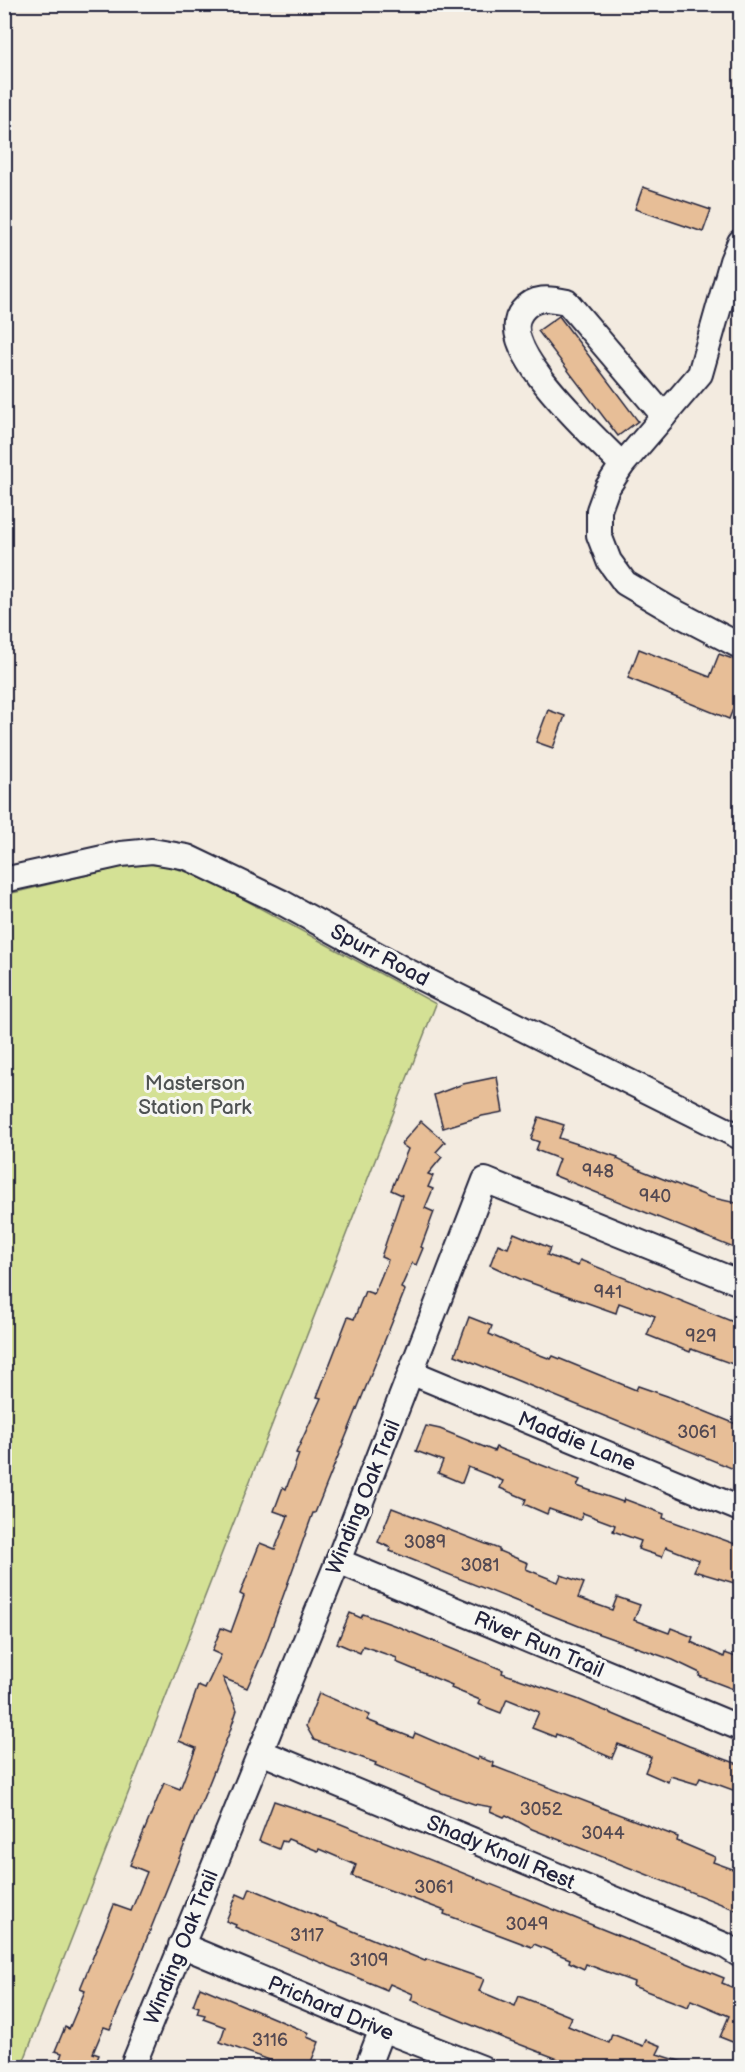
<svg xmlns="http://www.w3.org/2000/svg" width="745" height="2072" viewBox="0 0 745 2072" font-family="'Balsamiq Sans',sans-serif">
<rect width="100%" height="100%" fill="#f3ebe0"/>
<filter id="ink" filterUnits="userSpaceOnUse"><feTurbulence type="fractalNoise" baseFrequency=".0167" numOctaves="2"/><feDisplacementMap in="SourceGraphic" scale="12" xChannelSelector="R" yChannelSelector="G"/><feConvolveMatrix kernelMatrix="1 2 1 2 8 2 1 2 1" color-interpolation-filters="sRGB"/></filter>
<g filter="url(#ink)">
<!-- green -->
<polygon fill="#d4e195" stroke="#7b8268" stroke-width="1.5" points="137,863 167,866 201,876 436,1004 21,2068 4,2067 4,895"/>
<!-- building -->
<g fill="#e7be97" stroke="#22223b" stroke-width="1.5">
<polygon points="643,187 711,210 703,232 635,209"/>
<polygon points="559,316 638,421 618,436 538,331"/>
<polygon points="639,649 710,677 719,654 741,662 741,689 729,719 628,678"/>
<polygon points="548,710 565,716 553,748 536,742"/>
<polygon points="497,1077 503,1112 482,1116 443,1128 434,1095 463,1084"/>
<polygon points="539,1117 564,1125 559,1138 618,1157 617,1159 643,1171 709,1197 741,1204 741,1251 553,1175 559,1159 536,1150 539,1142 531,1139"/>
<polygon points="421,1121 445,1142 436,1152 442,1157 428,1174 433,1176 428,1187 433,1189 425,1208 434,1212 421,1247 423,1248 416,1265 412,1263 401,1288 405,1290 393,1320 315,1513 313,1513 263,1652 247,1688 223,1678 237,1710 230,1731 119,2008 110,2029 104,2027 93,2053 99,2055 94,2067 57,2067 62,2053 55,2051 65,2027 69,2029 85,1991 80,1989 114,1905 131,1911 147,1872 130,1865 164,1783 180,1789 196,1748 179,1741 198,1686 205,1689 221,1655 212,1651 221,1628 231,1632 244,1596 240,1594 260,1543 275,1549 288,1516 274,1511 283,1487 286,1489 299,1454 296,1453 321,1398 317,1397 348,1317 354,1319 365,1291 374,1294 388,1260 381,1257 402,1195 391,1190 408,1149 401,1144"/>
<polygon points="514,1233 550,1248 547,1255 578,1266 580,1260 741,1325 741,1367 691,1349 690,1352 647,1335 655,1316 619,1303 616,1313 520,1279 490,1265 498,1244 508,1248"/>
<polygon points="469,1317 492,1326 489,1334 516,1346 551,1359 553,1356 636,1390 638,1386 667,1396 741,1426 741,1472 455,1355"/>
<polygon points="426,1426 440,1429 494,1451 496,1447 503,1450 580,1480 577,1486 623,1502 624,1499 664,1514 663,1518 741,1546 741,1585 694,1571 699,1560 666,1547 662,1557 638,1549 641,1541 613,1531 615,1525 583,1513 580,1520 549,1509 547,1514 524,1504 526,1499 500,1488 503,1481 468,1467 462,1483 438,1473 443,1461 416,1451"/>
<polygon points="392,1508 499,1549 499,1551 528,1563 526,1569 558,1582 561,1575 584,1583 578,1598 612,1610 617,1597 640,1605 634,1620 669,1633 671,1628 693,1637 691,1642 724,1657 725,1653 741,1659 741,1687 734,1685 733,1689 699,1676 700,1673 673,1660 599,1634 390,1551 391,1548 378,1542"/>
<polygon points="350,1613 361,1618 363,1614 399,1627 503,1670 502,1673 577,1699 689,1746 741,1765 741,1793 700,1778 697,1784 670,1776 668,1782 645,1772 651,1757 618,1744 612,1758 556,1734 555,1737 532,1728 539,1712 507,1699 501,1713 478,1704 480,1700 451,1688 452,1685 396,1662 397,1658 363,1646 360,1653 337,1643"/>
<polygon points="319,1693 370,1715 367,1720 413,1738 415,1733 477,1760 478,1757 494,1763 493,1766 678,1837 677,1841 715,1857 713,1862 741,1872 741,1912 532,1829 506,1815 504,1817 490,1811 492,1807 474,1804 442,1793 375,1765 376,1763 314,1740 306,1726"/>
<polygon points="274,1801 331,1820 724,1978 722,1983 739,1990 741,1988 741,2029 735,2043 720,2037 729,2016 691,2000 688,2007 633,1986 634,1982 586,1964 584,1969 569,1962 570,1959 534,1944 532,1947 444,1914 445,1911 352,1876 356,1865 319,1849 318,1851 288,1839 286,1842 282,1841 279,1849 259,1841"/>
<polygon points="250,1888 425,1961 426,1959 484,1979 479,1991 515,2006 519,1996 537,2003 572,2017 568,2026 609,2043 612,2034 643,2046 646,2040 661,2046 657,2054 689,2064 689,2067 595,2067 587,2064 586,2067 579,2067 503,2038 411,2000 413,1994 390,1984 387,1990 235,1927 236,1925 226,1921 237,1894 246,1898"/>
<polygon points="200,1987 309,2033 307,2037 319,2042 309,2067 282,2067 283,2065 220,2042 225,2027 203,2019 205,2015 197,2013 199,2007 193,2005"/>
</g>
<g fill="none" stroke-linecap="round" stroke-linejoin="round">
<defs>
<g id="minor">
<polyline points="740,242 732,261 700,374 622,465 607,488 599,510 599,535 609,561 625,583 671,610 740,646"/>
<path d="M622,465C598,439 492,347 522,311C534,296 549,298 567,302L664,416"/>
<polyline points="4,880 121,854 152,851 187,857 281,902 403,969 740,1137"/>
<polyline points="413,1373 740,1509"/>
<polyline points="338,1561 740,1728"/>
<polyline points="261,1752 724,1945 740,1955"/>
<polyline points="181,1945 382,2029 482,2068"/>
<polyline points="132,2068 338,1561 485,1180 740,1283"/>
<polyline points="367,2068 382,2029"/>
</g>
</defs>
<!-- minor casing -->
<use href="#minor" stroke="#22223b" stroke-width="28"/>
<!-- minor -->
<use href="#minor" stroke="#f6f6f2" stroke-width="24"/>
</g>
</g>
<g text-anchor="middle" stroke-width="6" stroke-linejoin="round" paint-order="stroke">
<!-- number labels -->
<g font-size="18" fill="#534952">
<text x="598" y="1177">948</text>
<text x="655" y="1202">940</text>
<text x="608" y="1298">941</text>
<text x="701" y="1342">929</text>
<text x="697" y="1438">3061</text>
<text x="425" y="1548">3089</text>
<text x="480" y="1571">3081</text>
<text x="541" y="1815">3052</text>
<text x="603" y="1839">3044</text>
<text x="434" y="1893">3061</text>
<text x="527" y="1930">3049</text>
<text x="307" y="1941">3117</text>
<text x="369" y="1966">3109</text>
<text x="270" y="2046">3116</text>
</g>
<!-- street labels -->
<g font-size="21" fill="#22223b" stroke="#f6f6f2">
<text transform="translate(380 955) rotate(28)" y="7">Spurr Road</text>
<text transform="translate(577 1441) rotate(22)" y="7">Maddie Lane</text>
<text transform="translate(363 1497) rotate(-68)" y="7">Winding Oak Trail</text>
<text transform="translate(539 1644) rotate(23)" y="7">River Run Trail</text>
<text transform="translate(501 1852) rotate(23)" y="7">Shady Knoll Rest</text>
<text transform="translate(181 1947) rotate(-68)" y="7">Winding Oak Trail</text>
<text transform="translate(331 2008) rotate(23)" y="7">Prichard Drive</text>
</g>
<!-- park labels -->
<g font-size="21" fill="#4e5252" stroke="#f6f6f2">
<text x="195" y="1090">Masterson<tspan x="195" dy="24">Station Park</tspan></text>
</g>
</g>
<!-- margin -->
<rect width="745" height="2072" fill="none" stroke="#f6f6f2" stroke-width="24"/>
<rect x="12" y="12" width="721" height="2048" fill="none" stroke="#22223b" stroke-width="2" filter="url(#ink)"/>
</svg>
